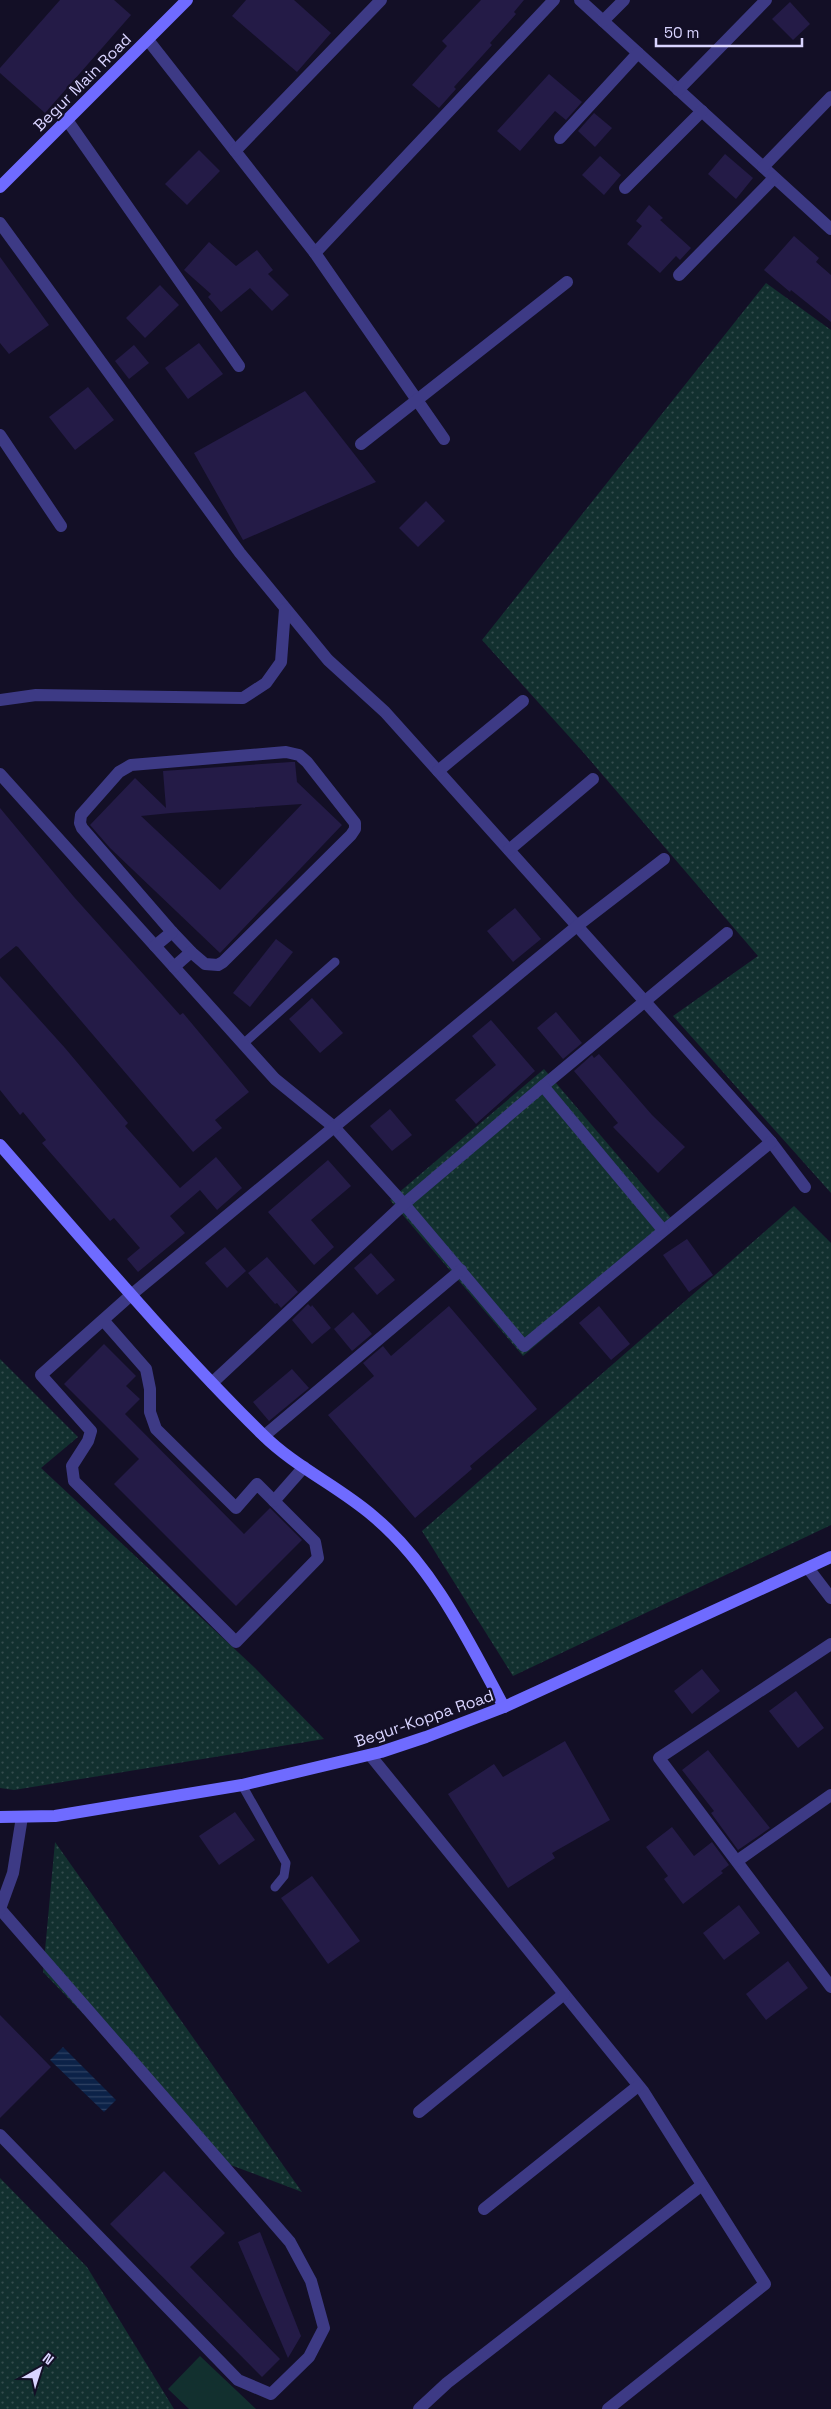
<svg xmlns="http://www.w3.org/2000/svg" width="831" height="2409" viewBox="0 0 831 2409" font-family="'Space Grotesk',sans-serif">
<defs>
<pattern id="green-dots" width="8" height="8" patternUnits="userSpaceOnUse" patternTransform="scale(1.25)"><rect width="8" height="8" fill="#12302f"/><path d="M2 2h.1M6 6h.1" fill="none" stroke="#344d4e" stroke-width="1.8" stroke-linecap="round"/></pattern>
<pattern id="water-rules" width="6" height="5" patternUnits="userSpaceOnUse" patternTransform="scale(1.25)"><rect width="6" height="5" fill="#0c2248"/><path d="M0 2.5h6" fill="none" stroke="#2f4163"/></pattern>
</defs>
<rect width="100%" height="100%" fill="#130f26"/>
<!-- green -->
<g fill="url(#green-dots)">
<polygon points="766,283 831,330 831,1193 673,1016 758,956 583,752 482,640"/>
<polygon points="544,1069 677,1225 523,1356 390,1200"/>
<polygon points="794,1206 831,1243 831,1525 513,1676 422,1531"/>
<polygon points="0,1359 78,1437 41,1468 255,1668 324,1739 14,1790 0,1788"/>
<polygon points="55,1842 302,2192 228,2164 43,1972"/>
<polygon points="0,2178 87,2267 174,2409 0,2409"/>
</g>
<!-- pitch -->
<polygon fill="#12302f" points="200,2356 256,2409 189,2409 168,2389"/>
<!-- water -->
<polygon fill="url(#water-rules)" points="63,2047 116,2100 104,2112 50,2060"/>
<!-- building -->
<g fill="#241b47" fill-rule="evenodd">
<polygon points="60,0 114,0 131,15 45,113 0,73 0,68"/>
<polygon points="246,0 294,0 331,33 297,72 232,16"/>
<polygon points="481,0 524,0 514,12 516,14 490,43 492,45 454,87 456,89 439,108 412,85 447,46 442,41"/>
<polygon points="790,2 810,24 793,40 772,19"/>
<polygon points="549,74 582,102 566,120 555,111 520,151 497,131"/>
<polygon points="594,113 612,128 595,147 578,131"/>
<polygon points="199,150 220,171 187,205 165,184"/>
<polygon points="725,154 753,178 736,199 708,174"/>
<polygon points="600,156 621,175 604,195 582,175"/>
<polygon points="649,205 663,218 660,220 691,248 680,260 676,256 660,273 627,244 642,226 636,221"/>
<polygon points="794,236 819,258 816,262 831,275 831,322 791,290 790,292 764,270"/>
<polygon points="209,242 236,266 257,250 273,270 268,274 289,295 272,311 250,288 221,312 208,297 211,294 184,270"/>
<polygon points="0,257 49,325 9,354 0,343"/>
<polygon points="160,285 179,305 145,338 126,318"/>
<polygon points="199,343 223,374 188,399 165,368"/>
<polygon points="134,345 149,363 129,379 115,361"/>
<polygon points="88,387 114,420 75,450 49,417"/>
<polygon points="305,391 376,482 243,540 194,453"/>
<polygon points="426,501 445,521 418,547 399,528"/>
<path d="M291,762H295L297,782L342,825L220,953L110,848L90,825L135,778L166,808L163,771ZM302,804L220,890L141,816L171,813Z"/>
<polygon points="0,808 74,897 180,1015 183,1013 249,1092 215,1120 222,1128 193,1152 18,947 16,946 0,959"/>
<polygon points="515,908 541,939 513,962 487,931"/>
<polygon points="276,939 293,952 250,1007 233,993"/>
<polygon points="0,976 65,1048 128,1123 125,1126 180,1188 216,1157 242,1188 217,1210 200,1190 170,1216 185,1233 138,1272 127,1259 140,1248 114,1218 110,1221 42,1143 46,1140 23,1112 20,1115 0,1090"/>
<polygon points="312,998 343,1033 320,1053 289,1019"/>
<polygon points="556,1012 582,1043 563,1059 537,1028"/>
<polygon points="491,1020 535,1071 476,1124 455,1100 496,1065 472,1036"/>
<polygon points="599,1054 652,1115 685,1147 658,1173 613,1127 618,1123 574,1071 592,1055 594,1058"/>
<polygon points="390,1109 412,1135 392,1151 370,1126"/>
<polygon points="328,1160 351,1186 311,1220 334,1247 314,1265 268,1212"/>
<polygon points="687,1239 713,1275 689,1292 663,1255"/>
<polygon points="225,1247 246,1271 227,1288 205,1263"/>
<polygon points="371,1253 395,1280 377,1295 354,1268"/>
<polygon points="267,1257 298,1292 281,1308 277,1303 275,1304 248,1273"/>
<polygon points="308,1304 311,1307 312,1305 331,1328 312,1344 292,1320"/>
<polygon points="449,1306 537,1409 470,1466 472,1469 415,1518 328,1415 374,1376 363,1363 383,1346 391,1356"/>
<polygon points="599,1306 630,1344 611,1360 579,1323"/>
<polygon points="353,1312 372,1334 352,1351 334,1329"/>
<polygon points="104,1344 136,1376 126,1386 140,1399 125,1414 244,1534 270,1508 302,1540 236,1606 114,1484 139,1459 64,1384"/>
<polygon points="292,1369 309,1388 269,1421 253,1402"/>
<polygon points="702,1669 720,1691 692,1714 674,1691"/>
<polygon points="796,1691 824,1728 798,1748 769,1711"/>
<polygon points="565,1741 610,1820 552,1853 555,1858 508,1888 448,1794 494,1764 503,1777"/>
<polygon points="708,1750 770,1828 738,1850 711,1813 714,1811 682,1770"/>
<polygon points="235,1812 255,1840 219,1865 199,1836"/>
<polygon points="672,1827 694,1856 712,1842 729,1865 721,1871 723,1873 683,1904 664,1879 668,1876 646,1847"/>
<polygon points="312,1876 360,1941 328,1964 281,1898"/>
<polygon points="739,1905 760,1933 724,1960 703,1933"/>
<polygon points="788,1961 808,1988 766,2020 746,1994"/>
<polygon points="0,2015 51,2067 0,2118"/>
<polygon points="164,2171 225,2233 190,2267 280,2359 262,2377 110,2224"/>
<polygon points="260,2232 301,2336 288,2358 238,2242"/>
</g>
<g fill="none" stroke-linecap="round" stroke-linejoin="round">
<!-- lane -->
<g stroke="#3d3a85" stroke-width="9">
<polyline points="243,1044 335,962"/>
<polyline points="242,1785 286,1863 284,1876 275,1887"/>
</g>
<!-- street -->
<g stroke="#3d3a85" stroke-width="12">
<polyline points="580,0 831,229"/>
<polyline points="603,21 624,0"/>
<polyline points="148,40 315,253 554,0"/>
<polyline points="678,90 766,0"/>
<polyline points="67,120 239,366"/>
<polyline points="560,138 638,53"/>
<polyline points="235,151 381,0"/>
<polyline points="763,167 831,97"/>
<polyline points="625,188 702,111"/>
<polyline points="0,223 240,553 328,660 385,712 438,771 771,1142 805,1187"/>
<polyline points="315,253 444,439"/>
<polyline points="679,275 774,178"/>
<polyline points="0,435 61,526"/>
<polyline points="361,444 567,282"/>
<polyline points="0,700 36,695 243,698 266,683 281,662 285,609"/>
<polyline points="438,771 523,701"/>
<polyline points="0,774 275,1079 334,1127 404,1204 524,1346 771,1142"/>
<polyline points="509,850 593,779"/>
<polyline points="172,932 191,952"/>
<polyline points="155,946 172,932 82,828 80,823 81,815 119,772 131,765 286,752 299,755 307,762 355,823 355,829 351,835 223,962 218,965 205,964 191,952 174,967"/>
<polyline points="543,1086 727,933"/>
<polyline points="103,1320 146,1369 150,1389 150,1412 156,1429 236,1508 257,1484 315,1542 318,1558 236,1642 74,1481 72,1466 88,1441 91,1431 41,1375 131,1295 577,926 664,859"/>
<polyline points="212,1383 404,1204 543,1086 663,1230"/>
<polyline points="264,1436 461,1270"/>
<polyline points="274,1501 304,1467"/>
<polyline points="808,1568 831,1598"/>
<polyline points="831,1644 659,1758 831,1987"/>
<polyline points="370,1755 643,2091 765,2284 608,2409"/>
<polyline points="737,1861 831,1795"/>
<polyline points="0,1909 290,2242 311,2281 324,2328 309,2357 271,2394 238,2380 0,2135"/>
<polyline points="0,1909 13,1873 22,1817"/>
<polyline points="419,2112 564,1994"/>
<polyline points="484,2209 638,2086"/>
<polyline points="419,2409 447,2383 702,2185"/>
</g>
<!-- secondary -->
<g stroke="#6f6bff" stroke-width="12">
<polyline points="0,187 187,0"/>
<path d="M0,1145C86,1243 170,1343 262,1434C295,1467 338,1486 373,1516C433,1566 468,1640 504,1707"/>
<polyline points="0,1817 55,1816 242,1785 381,1752 426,1737 504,1707 831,1557"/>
</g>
</g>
<g text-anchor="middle" stroke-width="4.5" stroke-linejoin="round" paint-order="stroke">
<!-- street labels -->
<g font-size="16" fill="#d9d4ff" stroke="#130f26">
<text transform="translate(82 82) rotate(-45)" y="6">Begur Main Road</text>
<text transform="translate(424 1718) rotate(-19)" y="6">Begur-Koppa Road</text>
</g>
</g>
<!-- north arrow -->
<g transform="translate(40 2369) rotate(39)" stroke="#130f26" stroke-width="4" paint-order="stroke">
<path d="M0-4L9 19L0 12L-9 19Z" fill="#d9d4ff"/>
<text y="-8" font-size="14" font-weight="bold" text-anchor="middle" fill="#d9d4ff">N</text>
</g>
<!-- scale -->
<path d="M656 38v8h146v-8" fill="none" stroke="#d9d4ff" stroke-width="2.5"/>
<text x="664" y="38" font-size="15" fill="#d9d4ff" stroke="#130f26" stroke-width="4" paint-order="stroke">50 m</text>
</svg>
